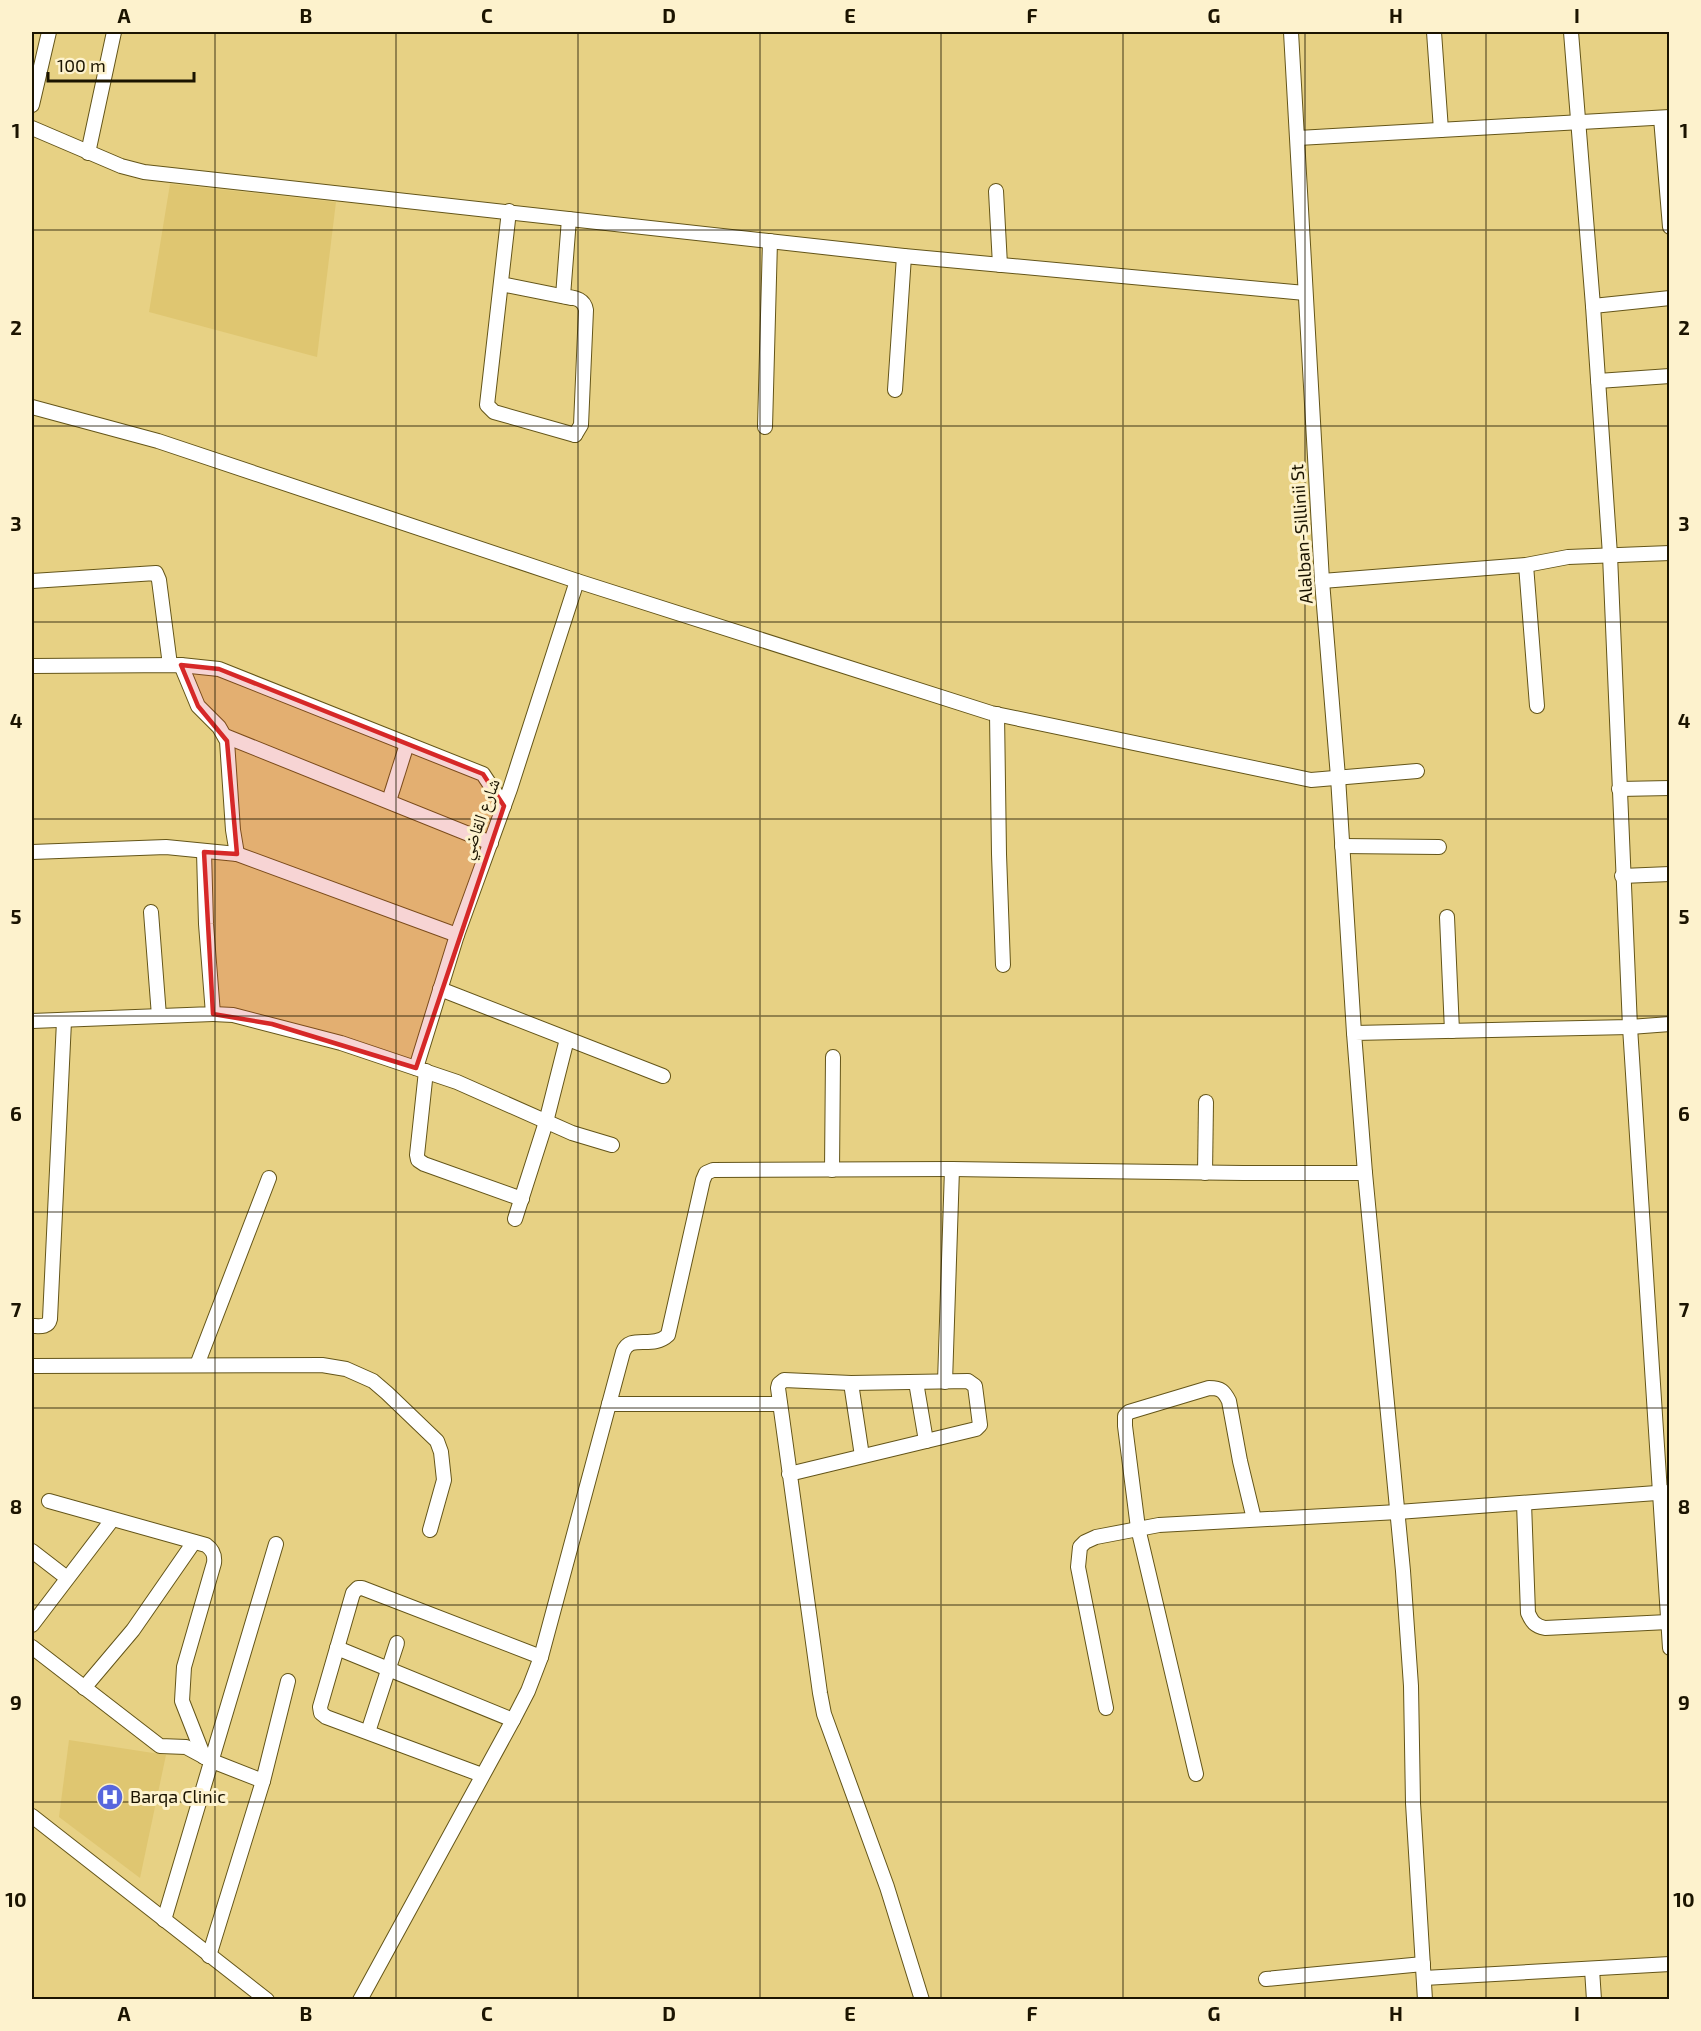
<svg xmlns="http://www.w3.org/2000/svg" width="1701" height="2031" viewBox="0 0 1701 2031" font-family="'Exo 2','Noto Naskh Arabic',sans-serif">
<rect width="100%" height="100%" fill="#e7d184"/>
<!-- built -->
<g fill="#dfc671">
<polygon points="170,184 336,202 317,357 149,312"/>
<polygon points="69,1740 166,1755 140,1878 59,1817"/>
</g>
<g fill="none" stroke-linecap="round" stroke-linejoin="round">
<defs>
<g id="minor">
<polyline points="1291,32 1322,581 1338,777 1354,1033"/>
<polyline points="1434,32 1441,130"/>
<polyline points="1571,32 1593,306 1610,555 1630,1027 1670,1648"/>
<polyline points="32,105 49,32"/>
<polyline points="1661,118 1670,227"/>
<polyline points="32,128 121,166 144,172 904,256 1305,293"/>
<polyline points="1298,138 1670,117"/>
<polyline points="88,153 114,32"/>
<polyline points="996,191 1000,265"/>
<polyline points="509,211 487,405 494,412 575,435"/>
<path d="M569,219L563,296C574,298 584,298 586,310L581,425L575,435"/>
<polyline points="501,284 571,298"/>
<polyline points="1593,306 1670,298"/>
<polyline points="1598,381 1670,376"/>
<polyline points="895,390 904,256"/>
<polyline points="32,407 158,441 577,581 991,713 1311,780 1417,771"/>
<polyline points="765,427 770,241"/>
<polyline points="1526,565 1537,706"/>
<polyline points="32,581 156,573 159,580 170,665"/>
<polyline points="1322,581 1526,565 1568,557 1670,553"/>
<polyline points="181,665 198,706 219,727 227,741 233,830 237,854"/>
<polyline points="32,666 181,665 219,669 483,774 504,806"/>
<polyline points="997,714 999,854 1003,965"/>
<polyline points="225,736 491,843"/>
<polyline points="1619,789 1670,788"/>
<polyline points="389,801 407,744"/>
<polyline points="1342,846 1439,847"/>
<polyline points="32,852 166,847 237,854 457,935"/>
<polyline points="1622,876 1670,874"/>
<polyline points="151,912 159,1016"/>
<polyline points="1447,917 1452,1031"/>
<polyline points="440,989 663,1076"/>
<polyline points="213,1014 233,1015 341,1043 457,1082 572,1133 612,1145"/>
<polyline points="32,1021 213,1014 206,924 204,852"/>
<polyline points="416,1068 457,935 510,789 577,581"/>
<polyline points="426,1071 417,1155 418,1160 424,1164 522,1199"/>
<polyline points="832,1170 833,1057"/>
<polyline points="1205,1173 1206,1102"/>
<polyline points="515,1219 546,1122 567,1039"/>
<path d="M32,1326C39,1326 48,1328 50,1319L64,1021"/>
<polyline points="197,1365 269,1178"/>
<polyline points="32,1366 322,1365 346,1369 373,1381 387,1393 437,1441 441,1452 444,1480 430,1530"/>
<polyline points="916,1382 926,1441"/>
<polyline points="945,1382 952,1169"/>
<polyline points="851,1383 862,1456"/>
<polyline points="609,1404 780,1404"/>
<polyline points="789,1474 976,1429 980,1425 975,1386 968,1381 851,1383 784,1380 779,1384 778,1388 820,1693 824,1714 887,1887 922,2000"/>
<path d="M49,1501L206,1545C213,1550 215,1555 214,1563L184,1667L182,1701L204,1757"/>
<path d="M1524,1503L1528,1613C1532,1622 1535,1626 1545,1628L1668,1622"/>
<polyline points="32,1551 67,1578"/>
<polyline points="32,1625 112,1520"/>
<polyline points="32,1647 160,1746 186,1747 212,1761 263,1781"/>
<polyline points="337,1648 513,1720"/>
<polyline points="84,1688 133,1630 194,1542"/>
<polyline points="1106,1708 1078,1567 1080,1547 1085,1542 1096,1537 1159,1525 1398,1512 1670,1492"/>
<polyline points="368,1732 397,1643"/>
<path d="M1196,1774L1138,1528L1125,1426V1416L1129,1412L1209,1388C1221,1388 1224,1391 1229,1401L1240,1461L1254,1519"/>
<polyline points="482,1775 326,1717 321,1713 320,1707 353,1593 358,1588 362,1588 541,1657"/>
<polyline points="32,1816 267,2000"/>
<polyline points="164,1920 276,1544"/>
<polyline points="209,1956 263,1781 288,1681"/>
<polyline points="1592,1969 1594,2000"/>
<polyline points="1424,1978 1670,1964"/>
<polyline points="1266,1979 1423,1964"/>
<path d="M360,2000L513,1720L528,1691L541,1657L623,1352C630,1333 652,1350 668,1335L703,1180L706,1173L713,1170L952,1169L1243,1173H1365"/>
<polyline points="1425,2000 1413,1803 1411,1686 1403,1571 1365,1173 1354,1033 1630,1027 1670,1024"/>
</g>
</defs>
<!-- minor casing -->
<use href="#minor" stroke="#645519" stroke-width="16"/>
<!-- minor -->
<use href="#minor" stroke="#fff" stroke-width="14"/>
</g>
<!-- marked area -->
<path fill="#d62828" fill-opacity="0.2" stroke="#d62828" stroke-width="4.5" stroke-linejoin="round" d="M181,665L219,669L483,774L504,806L416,1068L272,1024L213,1014L204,852L237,854L227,741L198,706Z"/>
<!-- grid -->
<path fill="none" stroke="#1b1400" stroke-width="1.5" stroke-opacity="0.55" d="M215,32V2000M396,32V2000M578,32V2000M760,32V2000M941,32V2000M1123,32V2000M1305,32V2000M1486,32V2000M32,230H1670M32,426H1670M32,622H1670M32,819H1670M32,1016H1670M32,1212H1670M32,1408H1670M32,1605H1670M32,1802H1670"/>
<!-- icons -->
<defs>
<symbol id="hospital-disc" viewBox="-11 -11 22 22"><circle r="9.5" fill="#5867dd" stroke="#fdf2cd"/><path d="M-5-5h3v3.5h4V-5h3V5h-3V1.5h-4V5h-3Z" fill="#fff"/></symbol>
</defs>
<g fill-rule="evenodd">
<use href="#hospital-disc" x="95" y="1782" width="30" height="30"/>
</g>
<g text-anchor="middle" stroke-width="6" stroke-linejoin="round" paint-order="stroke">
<!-- street labels -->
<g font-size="18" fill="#1b1400" stroke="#fdf2cd">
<text transform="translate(1302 534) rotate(-94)" y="6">Alalban-Sillinii St</text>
<text transform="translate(480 819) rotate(-70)" y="6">شارع القاضي</text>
</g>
<!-- poi labels -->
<g font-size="18" fill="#1b1400" stroke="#fdf2cd" text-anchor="start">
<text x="130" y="1803">Barqa Clinic</text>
</g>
</g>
<!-- border -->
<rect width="1701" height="2031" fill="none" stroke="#fdf2cd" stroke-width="66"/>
<!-- scale -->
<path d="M48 72v9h146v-9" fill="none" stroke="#1b1400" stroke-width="3"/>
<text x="57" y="72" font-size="18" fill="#1b1400" stroke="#fdf2cd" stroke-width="4.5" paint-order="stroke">100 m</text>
<rect x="33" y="33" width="1635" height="1965" fill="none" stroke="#1b1400" stroke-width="2"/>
<g font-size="20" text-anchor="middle" font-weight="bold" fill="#1b1400">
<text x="124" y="23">A</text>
<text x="306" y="23">B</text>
<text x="487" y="23">C</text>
<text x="669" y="23">D</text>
<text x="850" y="23">E</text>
<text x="1032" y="23">F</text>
<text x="1214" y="23">G</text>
<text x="1396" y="23">H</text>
<text x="1577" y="23">I</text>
<text x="16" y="138">1</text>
<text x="1684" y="138">1</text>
<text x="16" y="335">2</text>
<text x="1684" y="335">2</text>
<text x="16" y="531">3</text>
<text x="1684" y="531">3</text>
<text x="16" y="728">4</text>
<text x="1684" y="728">4</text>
<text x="16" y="924">5</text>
<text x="1684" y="924">5</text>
<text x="16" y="1121">6</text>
<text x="1684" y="1121">6</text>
<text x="16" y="1317">7</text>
<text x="1684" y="1317">7</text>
<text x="16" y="1514">8</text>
<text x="1684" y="1514">8</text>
<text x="16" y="1710">9</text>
<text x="1684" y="1710">9</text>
<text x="16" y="1907">10</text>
<text x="1684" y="1907">10</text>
<text x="124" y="2021">A</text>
<text x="306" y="2021">B</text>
<text x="487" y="2021">C</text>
<text x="669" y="2021">D</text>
<text x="850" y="2021">E</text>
<text x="1032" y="2021">F</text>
<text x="1214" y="2021">G</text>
<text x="1396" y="2021">H</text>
<text x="1577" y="2021">I</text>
</g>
</svg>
